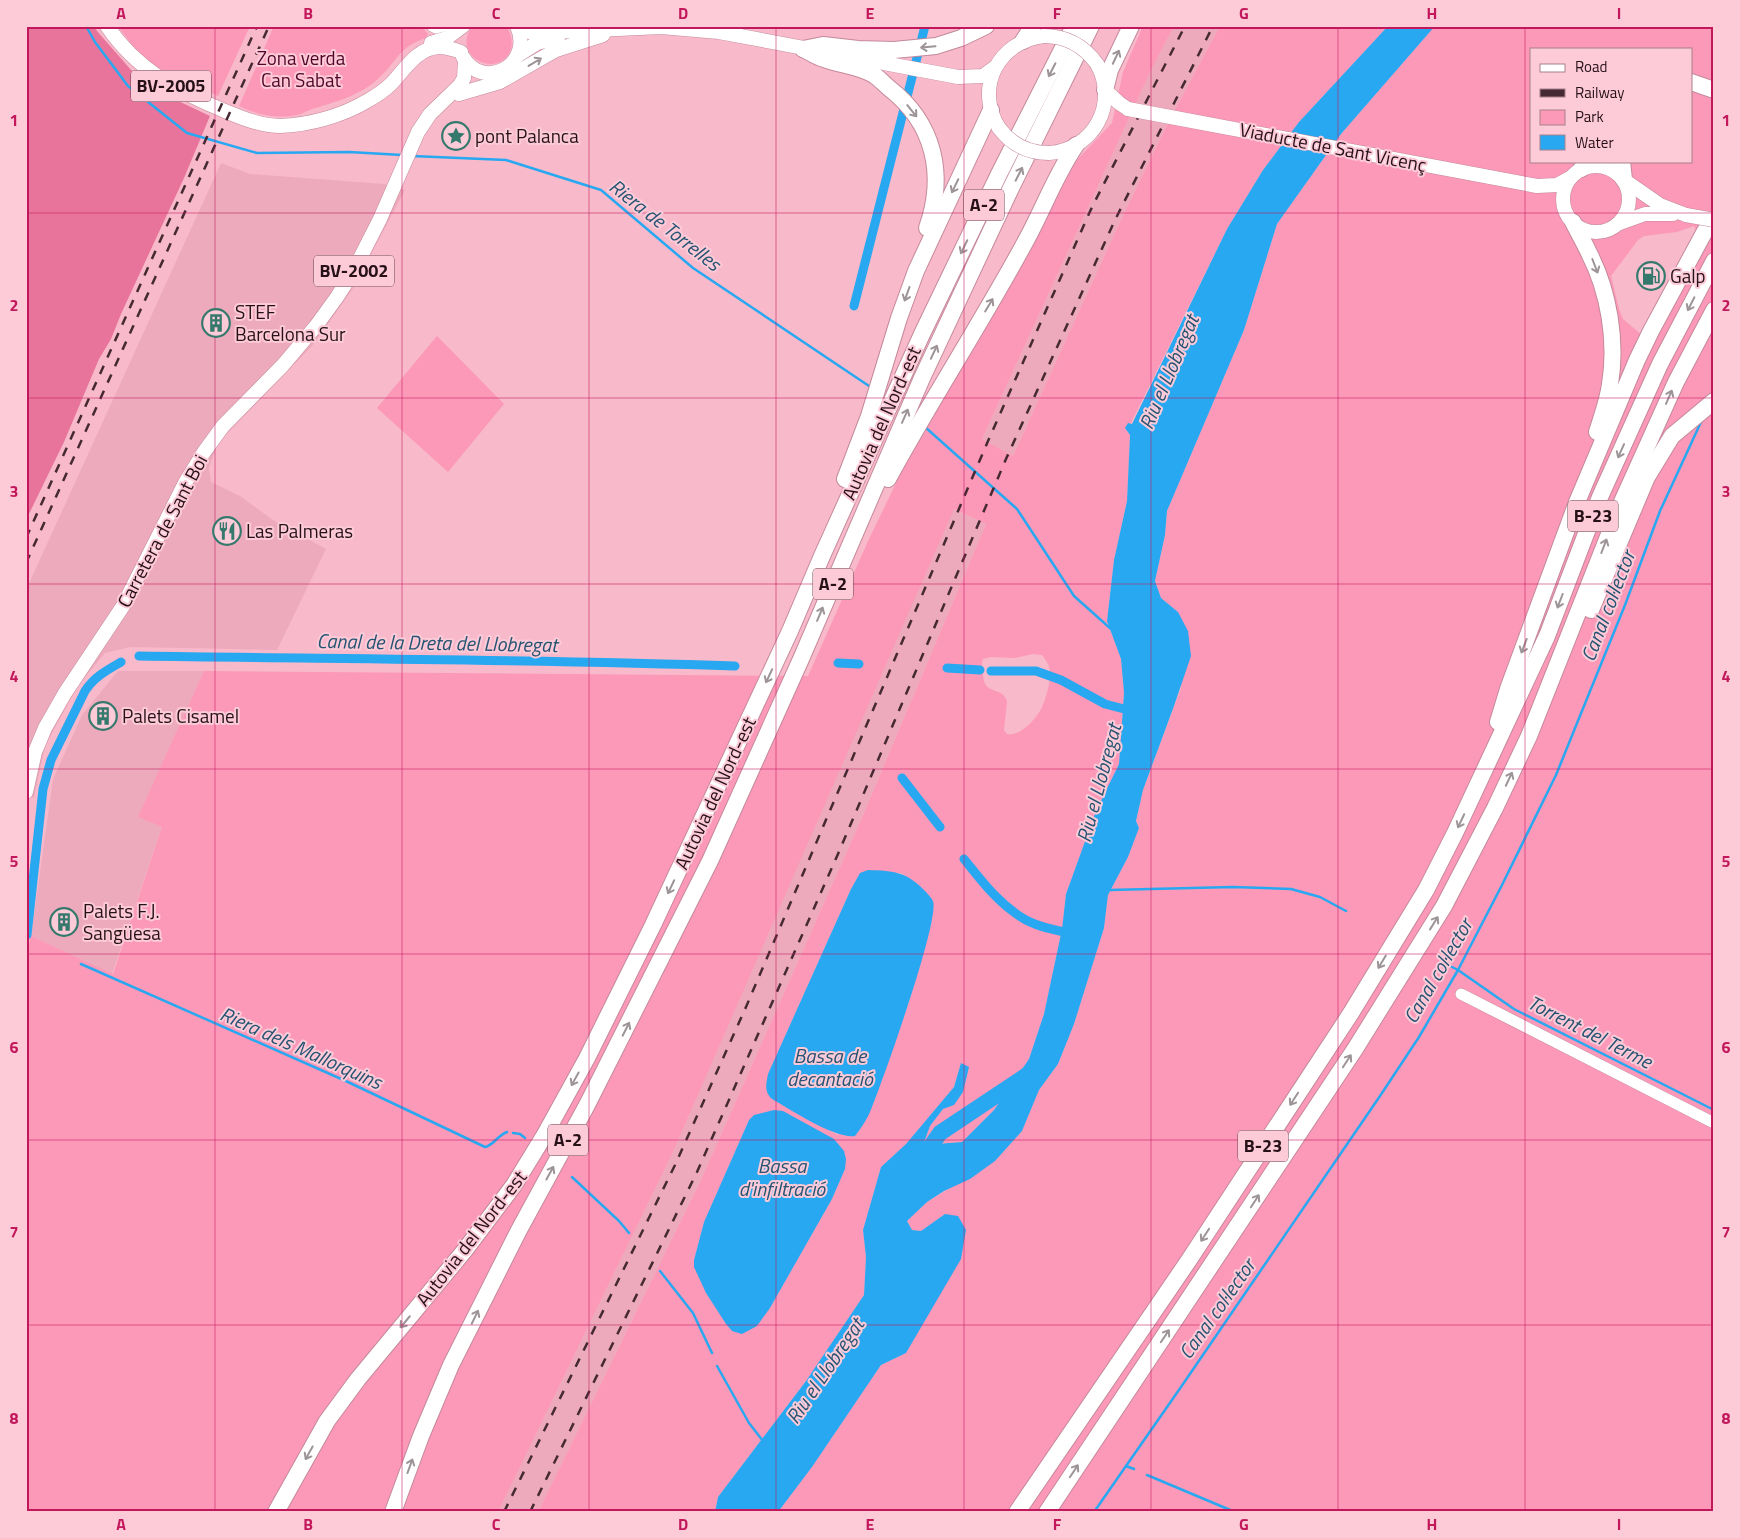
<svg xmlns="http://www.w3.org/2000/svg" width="1740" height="1538" viewBox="0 0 1740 1538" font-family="'Titillium Web',sans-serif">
<rect width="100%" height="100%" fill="#f8b9cb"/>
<!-- built -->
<g fill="#eeaabd">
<polygon points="1174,26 1220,26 1167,125 1120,222 1013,456 982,439 1151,70"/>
<polygon points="221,163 250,174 384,184 405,190 352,290 312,346 218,443 209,468 211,482 240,496 273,520 326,549 277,650 130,647 105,653 77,687 45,746 34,798 26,794 26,590"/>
<polygon points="953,509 986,524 861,820 700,1182 538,1512 498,1512 673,1152"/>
<polygon points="118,671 204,671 139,817 162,827 112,974 31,936 53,779 82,715"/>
</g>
<!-- green -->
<g fill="#fc98b8" fill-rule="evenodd">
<polygon points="118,26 250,26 218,96 166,74 137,52"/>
<path d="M274,26H316V28L346,29L363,26H421L428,34L426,38C398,47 397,62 378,79C359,96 335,102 312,109C305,112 298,116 290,116C272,118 256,114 239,106Z"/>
<path d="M472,26H506C511,33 513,41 511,49C500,80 450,58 472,26Z"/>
<path d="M1143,26H1174L1151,70L982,439L1013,456L1120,222L1167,125L1220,26H1388L1299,122L1263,170L1227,229L1127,431L1130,435L1127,501L1114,560L1107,621L1121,659L1124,693L1119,764L1096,811L1066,894L1062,929L1044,1014L1029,1059L994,1110L962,1142L922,1145L930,1126L943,1109L954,1105L961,1063L954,1087L906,1144L881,1167L863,1230L866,1257L864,1295L806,1381L718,1497L715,1512H538L700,1182L861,820L986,524L954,509L673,1152L498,1512H26V956L31,936L113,974L162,827L138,817L204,671L808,676L869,539L912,450L1073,164L1112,123L1123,72ZM1033,654L1042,655C1046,660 1050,666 1050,672C1051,681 1045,703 1040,711C1035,720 1019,737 1007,734L1004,730L1007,701C1003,689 991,693 985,684C983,680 983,675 983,671C982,667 981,664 983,659L991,657L1015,658ZM860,873H901L918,884L933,907L931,923L909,1002L872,1107L838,1135L772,1099L768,1074L851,889ZM749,1120L834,1139L844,1152L845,1169L832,1199L770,1308L732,1331L706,1293L694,1260L704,1222Z"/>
<path d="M1435,26H1714V1512H778L812,1467L881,1365L906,1353L945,1214L921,1231L912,1230L907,1221L927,1202L995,1161L1022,1131L1039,1090L1058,1064L1074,1024L1104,928L1108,895L1128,857L1139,828L1136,821L1143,790L1181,688L1178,612L1161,598L1155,581L1165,535L1167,511L1244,330L1277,224L1341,134ZM1531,49H1691V161H1531ZM1694,226L1698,237L1643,336L1623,319L1619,309L1611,276L1638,240L1644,236L1677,232Z"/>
<polygon points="437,336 504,404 448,472 377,408"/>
</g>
<!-- forest -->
<polygon fill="#e8749b" points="26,26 94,26 97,31 131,70 155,90 210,116 184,178 121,314 111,339 99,359 64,442 26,520"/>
<!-- water -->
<g fill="#28a8f1">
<polygon points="1388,26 1435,26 1341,134 1277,224 1244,330 1167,511 1165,535 1155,581 1161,598 1178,612 1188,631 1191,656 1174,706 1143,790 1136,821 1139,828 1128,857 1108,895 1104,928 1074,1024 1058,1064 1039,1090 1022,1131 995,1161 970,1179 944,1191 927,1202 907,1221 912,1230 921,1231 945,1214 958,1216 966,1230 961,1259 906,1353 881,1365 812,1467 778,1512 715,1512 718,1497 806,1381 864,1295 866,1257 863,1230 881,1167 906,1144 954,1087 961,1063 969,1067 963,1092 954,1105 943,1109 930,1126 923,1145 962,1142 994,1110 1029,1059 1044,1014 1062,929 1066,894 1096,811 1119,764 1124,693 1121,659 1107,621 1114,560 1127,501 1130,435 1125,428 1128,423 1132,424 1227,229 1263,170 1299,122"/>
<path d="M868,870C892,871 905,871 923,889C926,892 931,897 933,901C940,920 883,1080 872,1107C868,1118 862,1127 855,1136C835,1139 791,1110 772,1099C764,1091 766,1085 768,1074L851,889L860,873Z"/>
<polygon points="774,1110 783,1111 834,1139 844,1151 846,1159 845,1169 832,1199 770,1308 757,1326 742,1334 732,1331 726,1324 706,1293 694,1267 694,1260 704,1222 749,1120 754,1115"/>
</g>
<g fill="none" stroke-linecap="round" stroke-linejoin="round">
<!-- stream -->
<g stroke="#28a8f1" stroke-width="2.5">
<polyline points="86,26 95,42 128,86 187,133 257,153 349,152 402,155"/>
<polyline points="412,156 506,160 601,190 693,268 872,388"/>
<polyline points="925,427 1017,509 1074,596 1111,629"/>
<polyline points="1109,890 1233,887 1291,889 1320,897 1346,911"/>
<path d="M81,964L348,1082L485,1147C494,1145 498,1135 507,1132"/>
<polyline points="1446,964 1458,970 1514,1009 1714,1110"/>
<polyline points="513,1133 520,1134 525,1138"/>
<polyline points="572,1177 619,1221 629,1233"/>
<polyline points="660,1271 693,1313 712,1353"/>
<polyline points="717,1366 749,1423 763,1441"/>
<polyline points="1126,1466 1134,1469"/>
<polyline points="1147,1475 1235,1512"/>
<polyline points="1094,1512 1181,1387 1380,1096 1419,1037 1458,970 1502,885 1556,775 1625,605 1660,511 1701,422"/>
</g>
<!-- canal -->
<g stroke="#28a8f1" stroke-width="9">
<polyline points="854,306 925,26"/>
<path d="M139,656C338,659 536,659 735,666"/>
<polyline points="838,663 859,664"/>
<polyline points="947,668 980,670"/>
<polyline points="991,671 1036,671 1061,680 1105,704 1132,711"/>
<polyline points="902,778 940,827"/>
<path d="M964,859C981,880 997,902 1021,917C1036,927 1056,930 1073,934"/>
<path d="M27,935L43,789L51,760L85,691C94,677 107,670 121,662"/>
</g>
<!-- river -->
<polyline stroke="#28a8f1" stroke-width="16" points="921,1160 940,1133 1027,1075"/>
<defs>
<g id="minor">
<polyline points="432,26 436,28 444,26"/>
<polyline points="1461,994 1714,1123"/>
</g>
<g id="major">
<path d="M107,26C136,69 178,92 225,111C242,118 261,126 280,126C309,125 342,116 367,101C376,96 385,90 392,83C405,69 417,48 439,47C446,47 453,49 461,52"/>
<polyline points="519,26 532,33 661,27 719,32 958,77 983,76 995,67"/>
<polyline points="431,43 447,38 463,26"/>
<polyline points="518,55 537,43 558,38"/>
<path d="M463,57C483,92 534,65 517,26"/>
<polyline points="1105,90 1119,103 1128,109"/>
<polyline points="459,94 500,82 556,50 603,35"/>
<path d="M999,128C974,88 998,41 1044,36"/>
<path d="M1049,153C1094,150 1119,103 1097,64"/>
<circle cx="1596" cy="199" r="33"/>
<polyline points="1624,180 1660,205 1686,215"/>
<polyline points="1537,186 1557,185 1570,178"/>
<polyline points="1620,223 1645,214 1673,214"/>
<polyline points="26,792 35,752 45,728 65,693 123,606 185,483 204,452 223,426 283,365 316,326 337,297 353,272 380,219 418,132 430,114 460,85 464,78 465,61"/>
</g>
<g id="highway">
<polyline points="1023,41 1033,26"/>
<path d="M803,49C810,52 816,57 824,59C840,65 859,66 874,75C880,79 884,84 889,88C934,123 946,174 927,228"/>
<polyline points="803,49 823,45 858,49 894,50 936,46 961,38 986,26"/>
<polyline points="1691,82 1714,90"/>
<polyline points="1105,90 1110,70 1131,26"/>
<polyline points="1622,161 1624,180"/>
<polyline points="1581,169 1591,161"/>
<path d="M1573,222C1578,232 1584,242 1589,253C1609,292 1617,341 1610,384C1608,400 1602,416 1597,432"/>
<polyline points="845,479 869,416 899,318 916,271 991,110"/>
<path d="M888,479C931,400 980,325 1023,246C1042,213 1054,177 1076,145"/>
<polyline points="1591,610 1647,477 1672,436 1714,401"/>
<polyline points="1498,722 1508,689 1577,502 1637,360 1651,331 1705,231"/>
<polyline points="276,1512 327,1421 358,1379 465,1250 514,1185 544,1136 587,1058 653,925 790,631 822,556 922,334 999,174 1074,26"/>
<polyline points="393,1512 421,1436 451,1365 519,1230 587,1105 710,861 801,659 922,378 1010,190 1091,26"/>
<polyline points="1017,1512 1189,1260 1351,1013 1426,890 1455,833 1547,636 1600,497 1660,364 1714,261"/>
<polyline points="1047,1512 1355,1049 1444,906 1495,808 1529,736 1621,504 1676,382 1714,310"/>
</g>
</defs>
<!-- minor casing -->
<use href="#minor" stroke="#c4899a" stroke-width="12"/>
<!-- major casing -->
<use href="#major" stroke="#c4899a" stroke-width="15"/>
<!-- highway casing -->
<use href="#highway" stroke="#c4899a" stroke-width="18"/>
<!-- minor -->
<use href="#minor" stroke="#fff" stroke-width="11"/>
<!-- major -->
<use href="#major" stroke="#fff" stroke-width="14"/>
<!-- highway -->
<use href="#highway" stroke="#fff" stroke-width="16"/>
<!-- rail -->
<g stroke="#462a33" stroke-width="2.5" stroke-dasharray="9 9" stroke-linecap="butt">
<polyline points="26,538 257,26"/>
<polyline points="26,563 269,26"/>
<polyline points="504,1512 675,1165 746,1007 988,441 1092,207 1185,26"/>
<polyline points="530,1512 697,1172 838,854 1006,459 1115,220 1213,26"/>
</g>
<defs>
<g id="major-bridge">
<path d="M1044,36C1066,36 1084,46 1097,64"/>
<polyline points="1128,109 1537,186"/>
<path d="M999,128C1011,144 1028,153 1049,153"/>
<polyline points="1686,215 1714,220"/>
</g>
</defs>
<!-- major-bridge casing -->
<use href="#major-bridge" stroke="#c4899a" stroke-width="15" stroke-linecap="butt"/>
<!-- major-bridge -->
<use href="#major-bridge" stroke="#fff" stroke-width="14"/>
</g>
<!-- one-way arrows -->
<defs><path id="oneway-shaft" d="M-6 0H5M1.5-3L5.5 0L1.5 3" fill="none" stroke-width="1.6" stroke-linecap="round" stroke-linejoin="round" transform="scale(1.25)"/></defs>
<g stroke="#9d9497">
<use href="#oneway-shaft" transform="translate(928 47) rotate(175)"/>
<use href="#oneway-shaft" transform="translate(1116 57) rotate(-65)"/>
<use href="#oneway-shaft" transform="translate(535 62) rotate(-31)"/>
<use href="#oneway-shaft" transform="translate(1052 70) rotate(117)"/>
<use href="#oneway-shaft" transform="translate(912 111) rotate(51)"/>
<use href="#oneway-shaft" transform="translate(1019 174) rotate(-63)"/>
<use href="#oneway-shaft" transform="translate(955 186) rotate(116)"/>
<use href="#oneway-shaft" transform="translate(964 247) rotate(116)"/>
<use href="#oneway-shaft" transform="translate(1595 266) rotate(69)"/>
<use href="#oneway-shaft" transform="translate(907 294) rotate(110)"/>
<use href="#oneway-shaft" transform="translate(1691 304) rotate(117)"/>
<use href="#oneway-shaft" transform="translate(989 305) rotate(-59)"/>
<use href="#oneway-shaft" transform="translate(934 352) rotate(-65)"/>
<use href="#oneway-shaft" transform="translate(1669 397) rotate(-66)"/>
<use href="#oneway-shaft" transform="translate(905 416) rotate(-66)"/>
<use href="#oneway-shaft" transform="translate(1621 451) rotate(114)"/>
<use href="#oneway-shaft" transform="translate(1604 546) rotate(-69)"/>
<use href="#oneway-shaft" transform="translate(1560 601) rotate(111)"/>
<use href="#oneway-shaft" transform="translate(820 614) rotate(-67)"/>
<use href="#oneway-shaft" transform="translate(1524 646) rotate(111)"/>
<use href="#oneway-shaft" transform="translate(769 676) rotate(115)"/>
<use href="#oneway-shaft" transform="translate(1509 779) rotate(-65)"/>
<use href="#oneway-shaft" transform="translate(1461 821) rotate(115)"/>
<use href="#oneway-shaft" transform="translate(671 887) rotate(115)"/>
<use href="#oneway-shaft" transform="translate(1434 923) rotate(-58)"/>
<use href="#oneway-shaft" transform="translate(1382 962) rotate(121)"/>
<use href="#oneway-shaft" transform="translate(626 1029) rotate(-63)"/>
<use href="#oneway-shaft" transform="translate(1347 1061) rotate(-57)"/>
<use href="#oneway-shaft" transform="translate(575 1079) rotate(119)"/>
<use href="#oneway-shaft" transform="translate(1294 1099) rotate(123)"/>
<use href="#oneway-shaft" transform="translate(550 1173) rotate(-61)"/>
<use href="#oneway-shaft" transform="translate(1255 1201) rotate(-57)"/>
<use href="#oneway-shaft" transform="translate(1205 1235) rotate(123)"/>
<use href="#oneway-shaft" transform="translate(475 1317) rotate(-64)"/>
<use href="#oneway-shaft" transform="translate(405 1322) rotate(130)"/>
<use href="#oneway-shaft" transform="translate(1165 1336) rotate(-56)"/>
<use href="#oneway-shaft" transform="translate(309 1453) rotate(119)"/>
<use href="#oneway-shaft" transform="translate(410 1466) rotate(-70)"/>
<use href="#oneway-shaft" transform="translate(1074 1471) rotate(-56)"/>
</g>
<!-- grid -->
<path fill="none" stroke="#c2185b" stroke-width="1" stroke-opacity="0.55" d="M215,26V1512M402,26V1512M589,26V1512M776,26V1512M964,26V1512M1151,26V1512M1338,26V1512M1525,26V1512M26,213H1714M26,398H1714M26,584H1714M26,769H1714M26,954H1714M26,1140H1714M26,1325H1714"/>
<!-- icons -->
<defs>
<symbol id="sight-ring" viewBox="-11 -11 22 22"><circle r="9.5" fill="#fdcad8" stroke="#35796d" stroke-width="1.5"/><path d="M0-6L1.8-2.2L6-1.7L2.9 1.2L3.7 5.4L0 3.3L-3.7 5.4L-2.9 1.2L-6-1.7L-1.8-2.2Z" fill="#35796d"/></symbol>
<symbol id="fuel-ring" viewBox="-11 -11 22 22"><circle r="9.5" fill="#fdcad8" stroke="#35796d" stroke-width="1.5"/><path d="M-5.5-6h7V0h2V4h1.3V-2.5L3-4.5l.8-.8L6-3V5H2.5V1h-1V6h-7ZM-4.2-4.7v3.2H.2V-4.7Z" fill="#35796d"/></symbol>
<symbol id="building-ring" viewBox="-11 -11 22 22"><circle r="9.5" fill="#fdcad8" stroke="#35796d" stroke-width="1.5"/><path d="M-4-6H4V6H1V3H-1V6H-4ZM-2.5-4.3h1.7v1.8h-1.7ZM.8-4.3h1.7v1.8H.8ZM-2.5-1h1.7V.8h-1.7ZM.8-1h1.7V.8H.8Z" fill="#35796d"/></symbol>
<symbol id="restaurant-ring" viewBox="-11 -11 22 22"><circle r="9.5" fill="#fdcad8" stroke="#35796d" stroke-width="1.5"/><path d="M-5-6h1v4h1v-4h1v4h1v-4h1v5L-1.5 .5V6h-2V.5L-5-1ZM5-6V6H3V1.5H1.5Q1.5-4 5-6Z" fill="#35796d"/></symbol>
</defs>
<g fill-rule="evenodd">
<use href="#sight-ring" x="440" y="120" width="32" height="32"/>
<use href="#fuel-ring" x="1635" y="260" width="32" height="32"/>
<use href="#building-ring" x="200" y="307" width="32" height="32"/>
<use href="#restaurant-ring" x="211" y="515" width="32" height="32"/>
<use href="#building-ring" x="87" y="700" width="32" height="32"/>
<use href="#building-ring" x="48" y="906" width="32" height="32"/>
</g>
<g text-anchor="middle" stroke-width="4" stroke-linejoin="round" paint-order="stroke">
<!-- shield labels -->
<g fill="#fdcad8" stroke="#664852" stroke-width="1">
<rect x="131" y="70.5" width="80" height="31" rx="4"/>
<rect x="964" y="189.5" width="40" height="31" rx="4"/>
<rect x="314" y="255.5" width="80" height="31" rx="4"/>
<rect x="1568" y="500.5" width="50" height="31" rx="4"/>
<rect x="813" y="568.5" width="40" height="31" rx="4"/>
<rect x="548" y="1124.5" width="40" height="31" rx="4"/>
<rect x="1238" y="1130.5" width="50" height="31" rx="4"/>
</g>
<g font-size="18" font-weight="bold" fill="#261118">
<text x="171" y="92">BV-2005</text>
<text x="984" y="211">A-2</text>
<text x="354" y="277">BV-2002</text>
<text x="1593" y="522">B-23</text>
<text x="833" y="590">A-2</text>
<text x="568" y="1146">A-2</text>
<text x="1263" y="1152">B-23</text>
</g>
<!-- park labels -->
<g font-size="19" fill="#4f0527" stroke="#fdcad8">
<text x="301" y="65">Zona verda<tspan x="301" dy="22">Can Sabat</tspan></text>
</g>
<!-- poi labels -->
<g font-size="19" fill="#261118" stroke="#fdcad8" text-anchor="start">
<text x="475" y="143">pont Palanca</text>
<text x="1670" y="283">Galp</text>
<text x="235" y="319">STEF<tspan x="235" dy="22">Barcelona Sur</tspan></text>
<text x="246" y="538">Las Palmeras</text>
<text x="122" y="723">Palets Cisamel</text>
<text x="83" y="918">Palets F.J.<tspan x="83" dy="22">Sangüesa</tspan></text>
</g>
<!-- street labels -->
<g font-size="19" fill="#261118" stroke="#fdcad8">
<text transform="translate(1333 147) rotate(11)" y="7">Viaducte de Sant Vicenç</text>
<text transform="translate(881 423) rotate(-66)" y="7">Autovia del Nord-est</text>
<text transform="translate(162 531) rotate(-62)" y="7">Carretera de Sant Boi</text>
<text transform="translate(715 793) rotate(-65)" y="7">Autovia del Nord-est</text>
<text transform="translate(471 1238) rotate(-52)" y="7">Autovia del Nord-est</text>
</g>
<!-- water labels -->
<g font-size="20" font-style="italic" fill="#255472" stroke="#fdcad8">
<text transform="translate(665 225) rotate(38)" y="7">Riera de Torrelles</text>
<text transform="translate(1169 372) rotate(-67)" y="7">Riu el Llobregat</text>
<text transform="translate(1608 606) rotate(-69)" y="7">Canal col·lector</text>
<text transform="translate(437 643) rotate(1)" y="7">Canal de la Dreta del Llobregat</text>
<text transform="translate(1099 783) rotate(-75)" y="7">Riu el Llobregat</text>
<text transform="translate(1438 971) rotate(-60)" y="7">Canal col·lector</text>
<text transform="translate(1590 1032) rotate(27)" y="7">Torrent del Terme</text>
<text transform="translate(301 1048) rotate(24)" y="7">Riera dels Mallorquins</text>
<text x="830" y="1063">Bassa de<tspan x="830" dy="23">decantació</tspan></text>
<text x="782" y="1173">Bassa<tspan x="782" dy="23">d'infiltració</tspan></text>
<text transform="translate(1217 1309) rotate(-55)" y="7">Canal col·lector</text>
<text transform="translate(825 1371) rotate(-56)" y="7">Riu el Llobregat</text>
</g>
</g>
<!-- border -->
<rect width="1740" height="1538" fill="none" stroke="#fdcad8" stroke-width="55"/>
<!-- legend -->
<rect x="1530" y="48" width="162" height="115" fill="#fdcad8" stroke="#a7808b"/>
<rect x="1540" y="64" width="25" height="8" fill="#ffffff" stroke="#a7808b"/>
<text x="1575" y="72" font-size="15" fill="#261118">Road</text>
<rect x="1540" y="89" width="25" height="8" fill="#462a33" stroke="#a7808b"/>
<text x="1575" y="98" font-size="15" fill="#261118">Railway</text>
<rect x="1540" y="110" width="25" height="15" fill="#fc98b8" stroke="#a7808b"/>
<text x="1575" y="122" font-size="15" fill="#261118">Park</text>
<rect x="1540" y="135" width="25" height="15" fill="#28a8f1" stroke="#a7808b"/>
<text x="1575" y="148" font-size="15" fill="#261118">Water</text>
<rect x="28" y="28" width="1684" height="1482" fill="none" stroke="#c2185b" stroke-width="2"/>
<g font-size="16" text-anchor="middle" font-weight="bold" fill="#c2185b">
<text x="121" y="19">A</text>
<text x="308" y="19">B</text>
<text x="496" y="19">C</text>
<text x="683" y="19">D</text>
<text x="870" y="19">E</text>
<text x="1057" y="19">F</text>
<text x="1244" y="19">G</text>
<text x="1432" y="19">H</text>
<text x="1619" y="19">I</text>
<text x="14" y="126">1</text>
<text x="1726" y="126">1</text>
<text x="14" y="311">2</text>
<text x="1726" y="311">2</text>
<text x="14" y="497">3</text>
<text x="1726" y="497">3</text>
<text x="14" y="682">4</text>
<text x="1726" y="682">4</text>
<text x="14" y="867">5</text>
<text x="1726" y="867">5</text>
<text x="14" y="1053">6</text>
<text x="1726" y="1053">6</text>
<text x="14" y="1238">7</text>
<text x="1726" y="1238">7</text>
<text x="14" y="1424">8</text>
<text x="1726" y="1424">8</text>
<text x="121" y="1530">A</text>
<text x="308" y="1530">B</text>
<text x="496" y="1530">C</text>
<text x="683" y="1530">D</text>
<text x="870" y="1530">E</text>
<text x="1057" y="1530">F</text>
<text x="1244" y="1530">G</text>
<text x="1432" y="1530">H</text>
<text x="1619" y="1530">I</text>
</g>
</svg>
